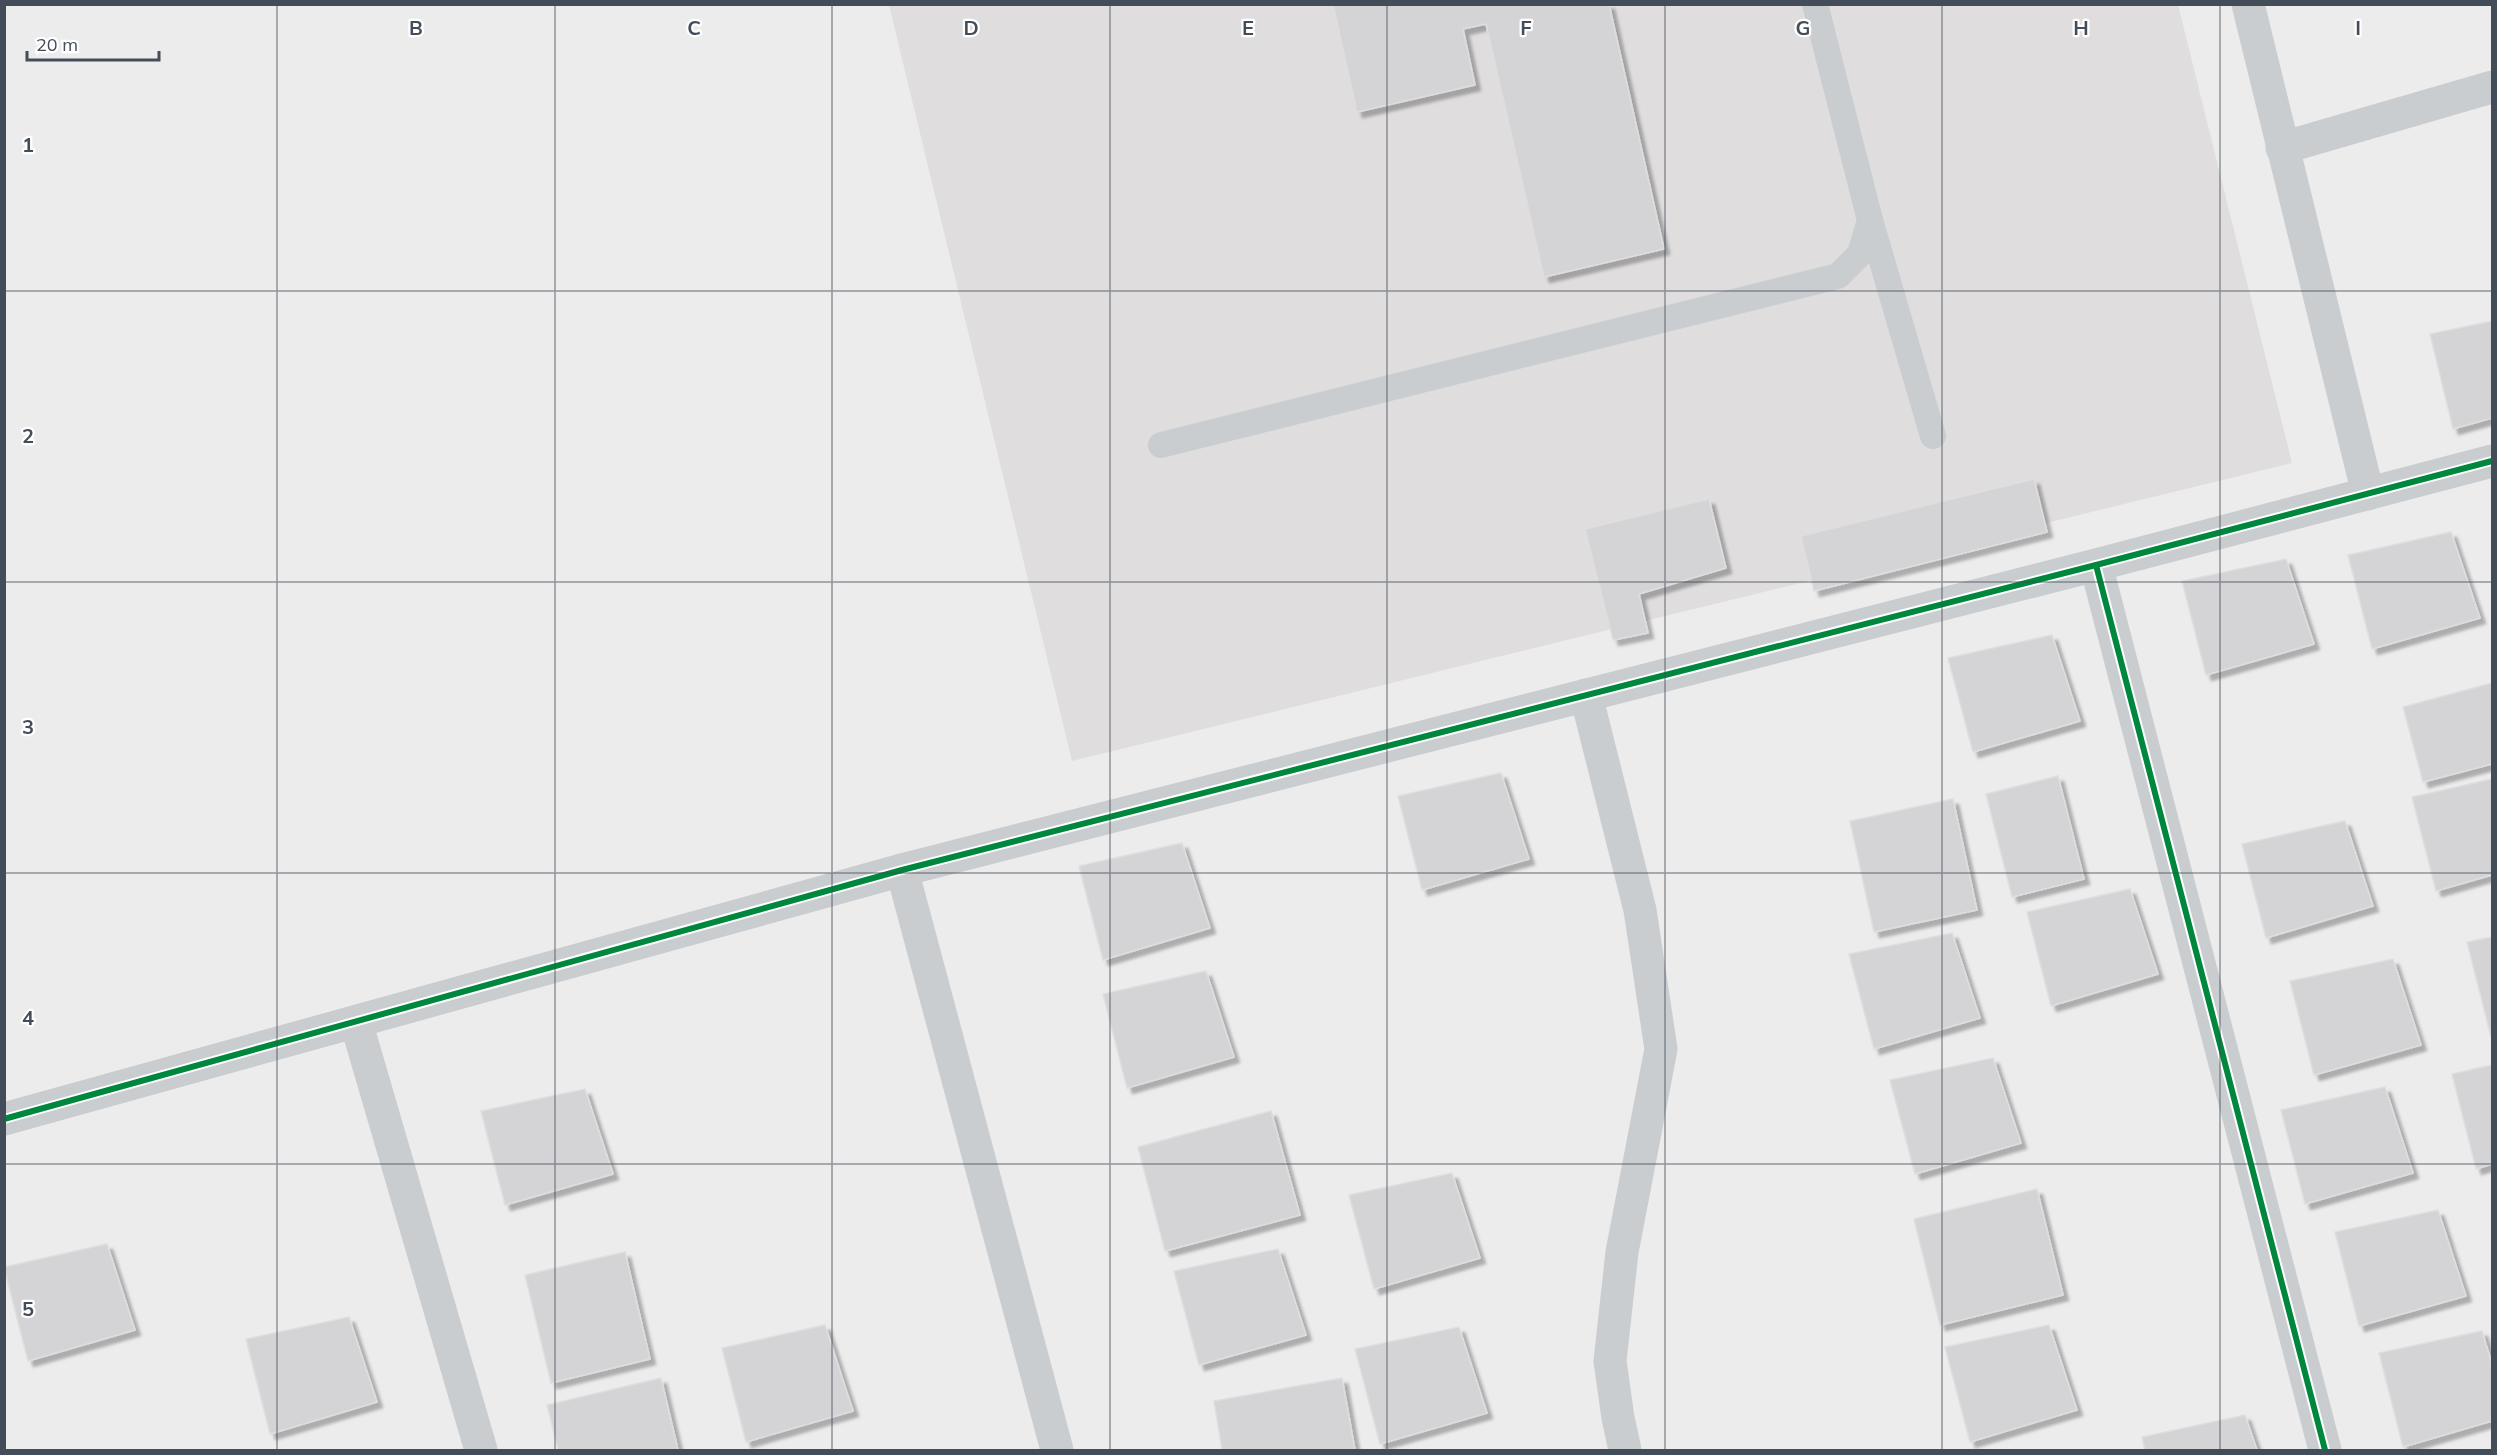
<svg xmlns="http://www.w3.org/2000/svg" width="2497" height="1455" viewBox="0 0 2497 1455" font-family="Mulish,sans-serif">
<defs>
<filter id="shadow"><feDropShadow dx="5.5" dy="5.5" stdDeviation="1.5" flood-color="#0004"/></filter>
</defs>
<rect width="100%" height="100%" fill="#edecec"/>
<!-- education -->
<polygon fill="#dfddde" points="889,5 2178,5 2292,463 1072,761"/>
<!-- building -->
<g fill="#d4d4d7" stroke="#dededf" stroke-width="1.5" filter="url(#shadow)">
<polygon points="1333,4 1609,4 1664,249 1544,277 1486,24 1463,29 1475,85 1357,112"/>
<polygon points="2492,321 2492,418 2453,429 2430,334"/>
<polygon points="2034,479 2047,532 1814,591 1801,536"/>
<polygon points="1709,499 1726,568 1639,594 1648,633 1613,640 1585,529"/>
<polygon points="2451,532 2480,618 2372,649 2348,555"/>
<polygon points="2286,559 2314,644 2206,675 2182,581"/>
<polygon points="2052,635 2080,721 1973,752 1948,658"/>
<polygon points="2492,683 2492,764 2423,782 2403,707"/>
<polygon points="1501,773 1529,859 1422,890 1398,796"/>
<polygon points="2058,776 2084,879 2012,897 1986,794"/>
<polygon points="2492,779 2492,875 2436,891 2412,797"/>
<polygon points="1953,799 1977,910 1874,932 1850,821"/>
<polygon points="2345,821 2373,906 2266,938 2242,844"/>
<polygon points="1182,843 1210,928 1103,960 1079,866"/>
<polygon points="2130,889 2158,974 2051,1006 2027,912"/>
<polygon points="1952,933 1980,1018 1874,1049 1849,954"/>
<polygon points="2492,937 2492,1037 2491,1037 2467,942"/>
<polygon points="2393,959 2421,1045 2314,1075 2290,981"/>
<polygon points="1206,971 1234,1057 1127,1088 1103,994"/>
<polygon points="1993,1058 2021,1143 1915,1174 1890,1080"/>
<polygon points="2492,1065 2492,1164 2476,1169 2452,1074"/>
<polygon points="2385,1087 2413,1173 2305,1204 2281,1110"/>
<polygon points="585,1089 613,1174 505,1205 481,1111"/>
<polygon points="1271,1111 1300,1215 1165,1251 1138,1147"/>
<polygon points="1452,1173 1480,1258 1374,1289 1349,1195"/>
<polygon points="2037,1189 2063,1295 1940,1325 1914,1219"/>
<polygon points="2438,1210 2466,1296 2359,1326 2335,1232"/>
<polygon points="107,1244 135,1330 28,1361 4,1267"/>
<polygon points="1278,1249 1306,1335 1199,1365 1174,1271"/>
<polygon points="625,1252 650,1359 551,1383 525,1275"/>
<polygon points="349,1317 377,1402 270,1434 246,1339"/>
<polygon points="825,1325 853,1411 746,1442 722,1348"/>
<polygon points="2049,1325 2077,1410 1970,1442 1945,1347"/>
<polygon points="1459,1327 1487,1413 1380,1444 1355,1349"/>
<polygon points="2482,1331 2492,1364 2492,1421 2403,1447 2379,1353"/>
<polygon points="661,1378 678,1450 558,1450 547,1405"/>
<polygon points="1342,1378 1355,1450 1222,1450 1214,1401"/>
<polygon points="2245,1415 2257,1450 2145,1450 2142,1437"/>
</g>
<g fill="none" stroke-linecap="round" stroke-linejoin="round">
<!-- service -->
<g stroke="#cacdd0" stroke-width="26">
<polyline points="1870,220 1933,436"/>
<polyline points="1161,445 1838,276 1860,254 1870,220 1815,4"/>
</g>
<!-- minor -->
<g stroke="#cacdd0" stroke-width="33">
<polyline points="2248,4 2368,494"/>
<polyline points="2282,148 2492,87"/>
<polyline points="2096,565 2325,1450"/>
<polyline points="1586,695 1640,910 1661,1049 1622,1252 1610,1361 1618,1418 1625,1450"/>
<polyline points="902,870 1057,1450"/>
<polyline points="356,1022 481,1450"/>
<polyline points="4,1119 902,870 2096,565 2492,461"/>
</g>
<defs>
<g id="cycleway">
<polyline points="2096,565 2325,1450"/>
<polyline points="4,1119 902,870 2096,565 2492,461"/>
</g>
</defs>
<!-- cycleway casing -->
<use href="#cycleway" stroke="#fff" stroke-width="10"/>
<!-- cycleway -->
<use href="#cycleway" stroke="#00873e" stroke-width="6"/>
</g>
<!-- grid -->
<path fill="none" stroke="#434d59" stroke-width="1.5" stroke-opacity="0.55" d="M277,4V1450M555,4V1450M832,4V1450M1110,4V1450M1387,4V1450M1665,4V1450M1942,4V1450M2220,4V1450M4,291H2492M4,582H2492M4,873H2492M4,1164H2492"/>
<g font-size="20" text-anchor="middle" font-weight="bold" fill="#434d59" stroke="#fff" stroke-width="4.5" stroke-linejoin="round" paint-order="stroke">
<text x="416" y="35">B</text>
<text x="694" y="35">C</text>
<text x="971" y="35">D</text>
<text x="1248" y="35">E</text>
<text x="1526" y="35">F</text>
<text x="1803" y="35">G</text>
<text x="2081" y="35">H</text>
<text x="2358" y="35">I</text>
<text x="28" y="152">1</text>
<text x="28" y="443">2</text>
<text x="28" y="734">3</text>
<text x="28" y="1025">4</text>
<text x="28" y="1316">5</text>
</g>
<!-- border -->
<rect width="2497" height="1455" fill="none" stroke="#434d59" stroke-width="12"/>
<!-- scale -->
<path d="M27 51v9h132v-9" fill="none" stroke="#434d59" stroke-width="3"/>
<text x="36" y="51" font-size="18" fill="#434d59" stroke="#ffffff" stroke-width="4.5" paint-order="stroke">20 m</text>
</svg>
